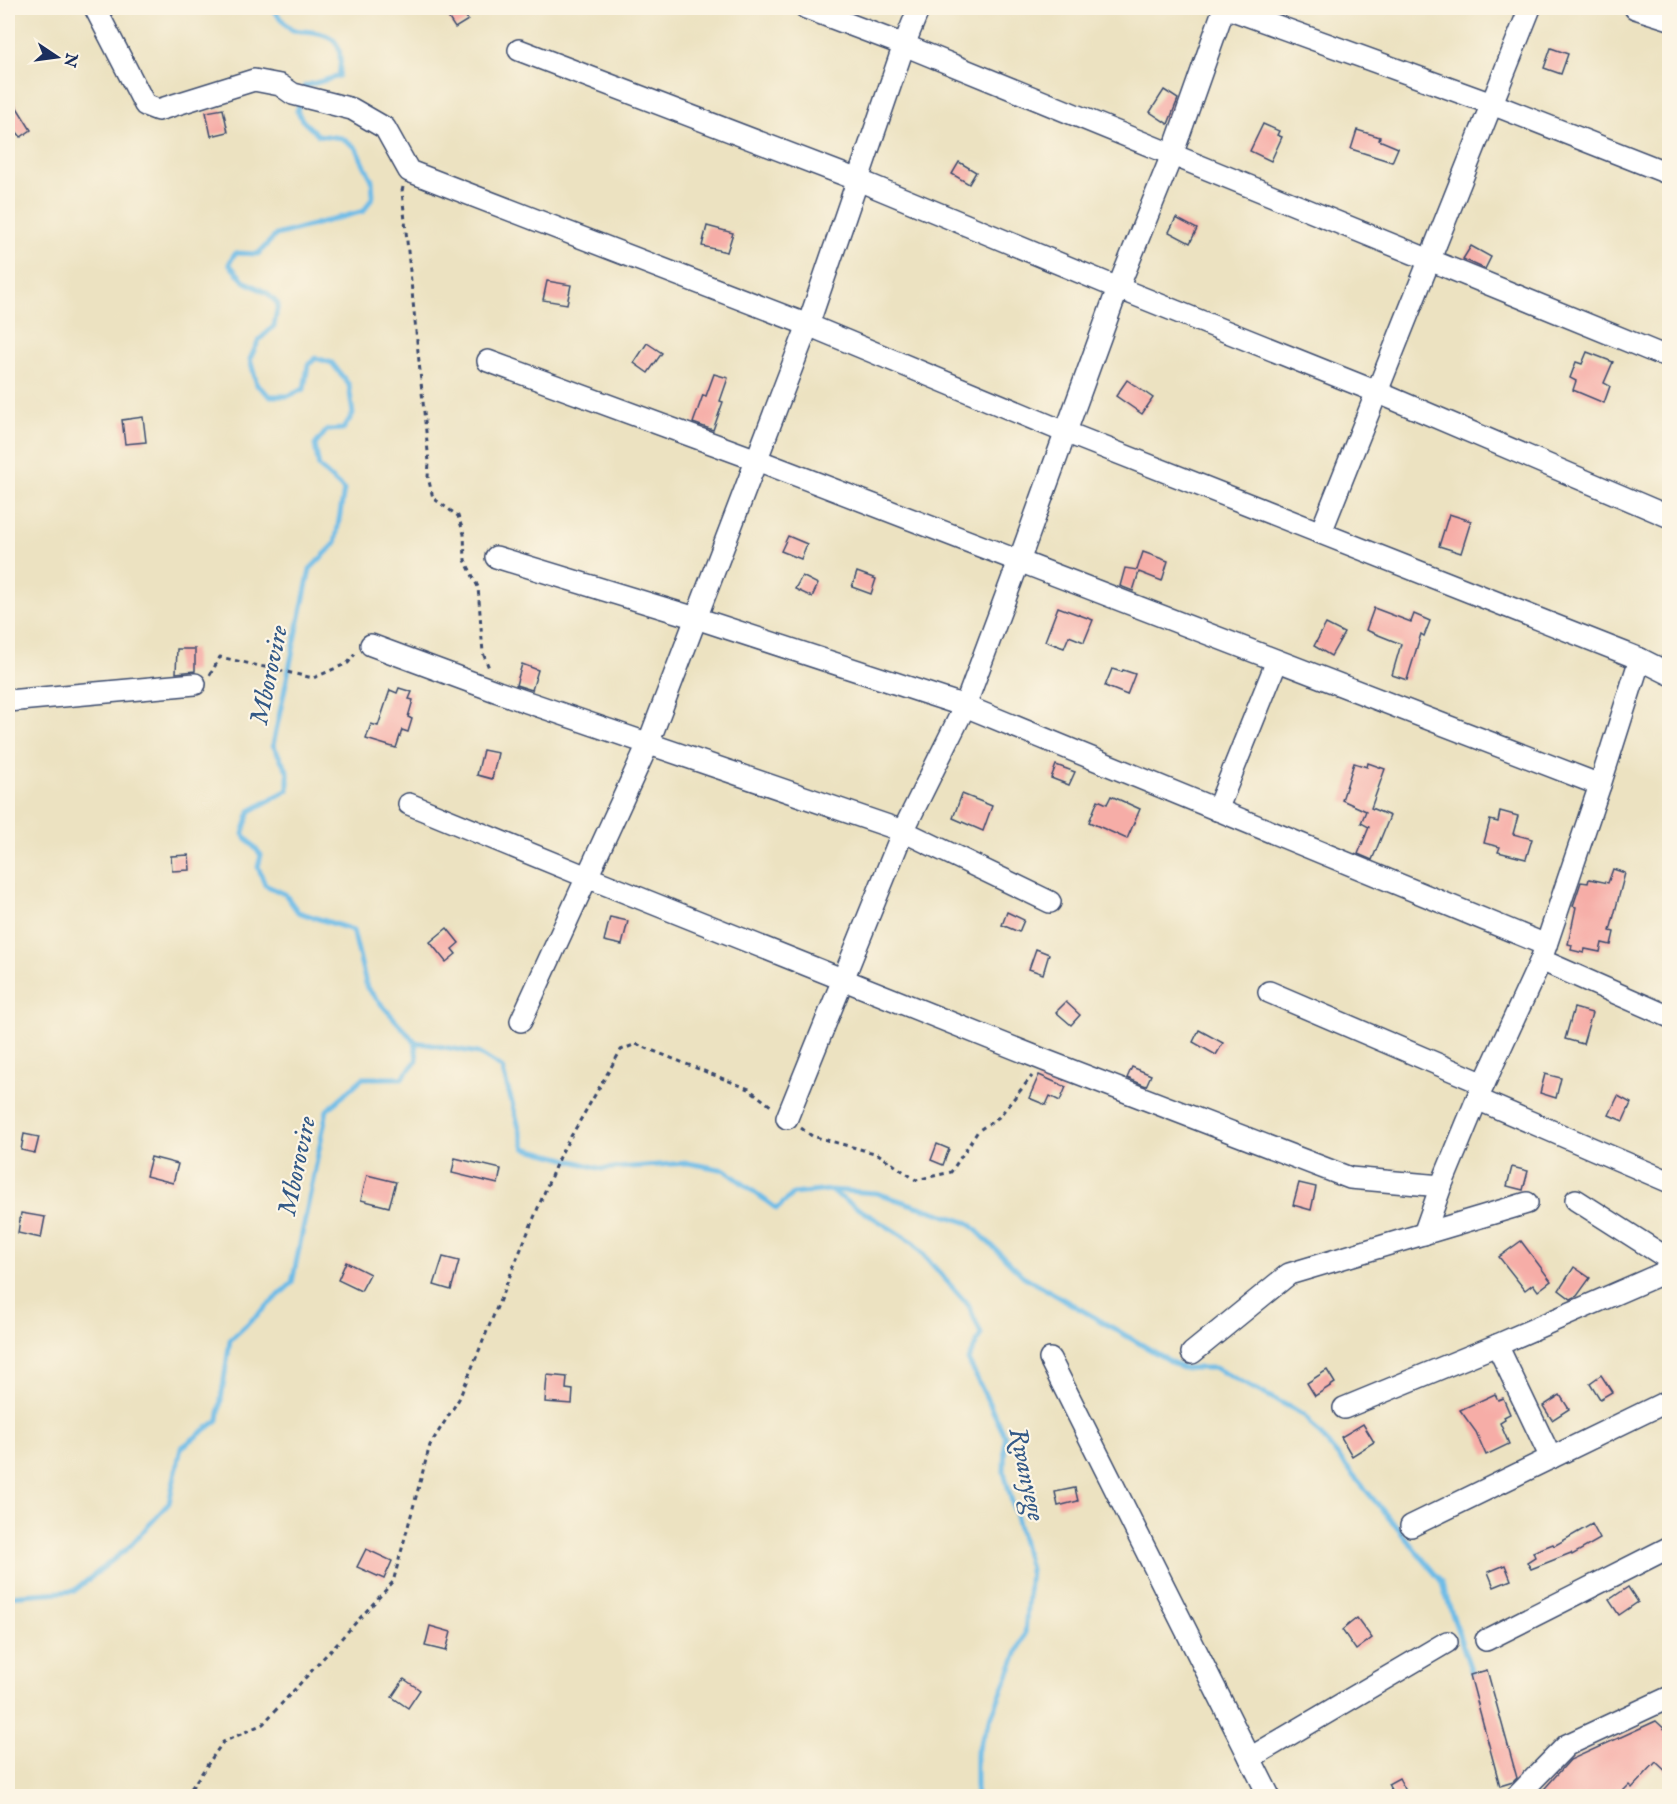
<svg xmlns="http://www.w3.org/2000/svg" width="1677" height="1804" viewBox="0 0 1677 1804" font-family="'IM FELL English',serif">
<rect width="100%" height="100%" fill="#fcf5e5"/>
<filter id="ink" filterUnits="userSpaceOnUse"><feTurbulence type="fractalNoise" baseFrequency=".0167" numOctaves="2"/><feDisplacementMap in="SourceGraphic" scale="12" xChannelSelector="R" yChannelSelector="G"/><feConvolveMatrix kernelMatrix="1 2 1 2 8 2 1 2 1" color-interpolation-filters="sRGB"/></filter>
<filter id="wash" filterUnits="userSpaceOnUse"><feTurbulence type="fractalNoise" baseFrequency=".008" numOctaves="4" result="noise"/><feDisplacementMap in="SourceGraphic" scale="24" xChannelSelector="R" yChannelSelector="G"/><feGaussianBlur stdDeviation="1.35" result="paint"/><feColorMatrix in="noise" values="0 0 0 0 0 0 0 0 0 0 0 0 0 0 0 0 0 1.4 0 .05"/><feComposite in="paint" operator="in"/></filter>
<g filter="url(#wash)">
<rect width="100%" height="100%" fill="#ece2c1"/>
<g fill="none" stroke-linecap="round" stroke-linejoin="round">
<!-- stream -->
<g stroke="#6cbbe7" stroke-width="5">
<path d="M269,8L272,9L291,30C327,33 346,33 339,76L305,86L303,93"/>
<polyline points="415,1042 478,1053 502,1068 525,1148 602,1169 688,1163 725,1170 777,1209 793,1194 829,1190 912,1242 969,1306 981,1334 968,1360 1005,1436 1004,1472 1030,1569 1025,1634 976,1754 976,1796"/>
<polyline points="830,1190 876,1193 969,1223 1023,1276 1182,1368 1215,1368 1303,1414 1441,1581 1474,1679"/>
<polyline points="8,1596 74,1591 129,1547 169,1503 181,1448 218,1420 230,1340 292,1283 327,1110 363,1078 402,1078 417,1060 415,1042 367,988 353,930 298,912 285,894 265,885 258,867 261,855 243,834 250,811 288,790 288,772 273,745 310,569 335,544 344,490 319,467 315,445 327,430 343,429 353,414 349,385 332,363 316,358 308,365 304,389 288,396 270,396 257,385 250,359 259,340 274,326 278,304 267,293 244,281 229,264 235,253 258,254 276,235 364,211 373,196 372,180 355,147 342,138 318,135 303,121 297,111 300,102"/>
</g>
</g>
<g id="blocks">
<!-- building -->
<g fill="#f6ada7">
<polygon points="442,8 461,8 468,20 455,28"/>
<polygon points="1551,48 1568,54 1561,74 1544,68"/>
<polygon points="1164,90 1178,99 1168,124 1150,112"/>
<polygon points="8,93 31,130 21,137 16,131 8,136"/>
<polygon points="223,109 228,132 211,136 206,112"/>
<polygon points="1263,124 1279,131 1277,135 1282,137 1271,161 1250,151"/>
<polygon points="1357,130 1380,137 1379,140 1398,148 1392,162 1351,149"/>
<polygon points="959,162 976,172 969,184 952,174"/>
<polygon points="1176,218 1197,229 1190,243 1169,232"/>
<polygon points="707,226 733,233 727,252 702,246"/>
<polygon points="1471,246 1491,257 1485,269 1463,259"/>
<polygon points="547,281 571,285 567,304 543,300"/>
<polygon points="647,343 662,353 648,373 634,363"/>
<polygon points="1587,352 1613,362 1604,383 1610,386 1604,403 1573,390 1576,381 1570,378 1576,362 1582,364"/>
<polygon points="714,374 728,378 720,401 723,402 713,430 693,423 703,395 706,396"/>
<polygon points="1127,380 1153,398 1142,414 1116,396"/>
<polygon points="143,417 146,442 125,444 122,420"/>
<polygon points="1449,514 1471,521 1461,553 1439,546"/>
<polygon points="788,536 807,544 801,559 781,551"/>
<polygon points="1143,552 1168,561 1162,581 1139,572 1133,591 1120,586 1125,568 1137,570"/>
<polygon points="857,572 876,579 871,594 852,587"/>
<polygon points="802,576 818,584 812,597 795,589"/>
<polygon points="1058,607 1093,620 1084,642 1069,636 1064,648 1045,641"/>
<polygon points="1374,608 1411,622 1414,614 1430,621 1424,636 1421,634 1407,680 1392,675 1401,644 1366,630"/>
<polygon points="1326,624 1344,633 1331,656 1314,646"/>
<polygon points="177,649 195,649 195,671 176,673"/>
<polygon points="522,664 538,670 532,690 516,685"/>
<polygon points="1112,669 1122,672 1123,670 1135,674 1127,695 1105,686"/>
<polygon points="399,688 412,692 409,699 413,700 408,717 412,719 408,732 402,730 396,748 366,739 371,724 378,726 390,690 397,693"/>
<polygon points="483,750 498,753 492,779 477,775"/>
<polygon points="1354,763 1367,767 1368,763 1385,769 1371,808 1390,816 1372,860 1358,854 1369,827 1361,823 1366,811 1342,800"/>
<polygon points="1056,765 1075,772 1069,785 1051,778"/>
<polygon points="962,794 992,806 983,831 953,818"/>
<polygon points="1111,796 1140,809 1127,839 1089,822 1098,800 1107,804"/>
<polygon points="1500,811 1518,816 1513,834 1532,839 1526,859 1498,852 1500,847 1484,843 1490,820 1498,822"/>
<polygon points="189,855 190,870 172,871 171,856"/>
<polygon points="1613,869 1625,873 1610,931 1614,932 1611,945 1602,943 1600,952 1585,949 1584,953 1571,950 1572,945 1568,944 1576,907 1573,906 1581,882 1588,883 1589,879 1608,883"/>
<polygon points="1007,912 1024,920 1019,932 1002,925"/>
<polygon points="610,917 628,921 622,945 604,941"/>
<polygon points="447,928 459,943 452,949 456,954 446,962 430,942"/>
<polygon points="1036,949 1049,954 1043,974 1029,969"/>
<polygon points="1066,1002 1080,1015 1071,1025 1056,1012"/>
<polygon points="1574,1008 1592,1013 1583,1044 1565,1039"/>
<polygon points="1199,1030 1223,1043 1216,1055 1193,1042"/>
<polygon points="1132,1067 1151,1075 1146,1086 1127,1078"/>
<polygon points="1545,1074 1561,1078 1556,1098 1540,1093"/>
<polygon points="1039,1075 1066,1087 1060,1101 1050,1096 1046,1105 1029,1098"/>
<polygon points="1618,1096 1631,1103 1623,1121 1609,1115"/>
<polygon points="24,1134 39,1137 35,1153 21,1150"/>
<polygon points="937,1144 949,1149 943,1165 931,1160"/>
<polygon points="151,1157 178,1164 173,1183 146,1176"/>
<polygon points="455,1158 501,1169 498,1184 452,1173"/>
<polygon points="1512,1167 1528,1171 1523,1190 1507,1186"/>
<polygon points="367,1175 396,1182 389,1207 361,1200"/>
<polygon points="1299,1183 1316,1187 1311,1210 1293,1205"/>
<polygon points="21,1213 45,1217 41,1238 18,1233"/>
<polygon points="1521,1241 1551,1281 1538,1291 1533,1284 1525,1290 1499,1257"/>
<polygon points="443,1257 459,1261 451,1290 434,1285"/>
<polygon points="346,1262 370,1274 361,1291 338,1280"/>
<polygon points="1574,1267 1590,1278 1577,1296 1571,1299 1559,1290"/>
<polygon points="1327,1370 1335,1383 1315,1396 1307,1383"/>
<polygon points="547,1375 567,1377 566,1389 573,1390 572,1404 545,1402"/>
<polygon points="1601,1375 1612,1392 1600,1399 1590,1383"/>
<polygon points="1495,1394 1498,1400 1503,1398 1510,1414 1504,1417 1505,1420 1500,1423 1509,1444 1486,1455 1476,1432 1460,1410"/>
<polygon points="1560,1395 1569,1409 1552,1420 1543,1406"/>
<polygon points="1363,1424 1374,1442 1352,1456 1341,1437"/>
<polygon points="1075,1488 1078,1501 1058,1506 1055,1492"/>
<polygon points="1592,1524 1600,1539 1572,1555 1571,1553 1531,1569 1527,1562 1535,1557 1533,1552 1553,1544 1554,1546"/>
<polygon points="366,1549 392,1561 384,1579 357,1567"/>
<polygon points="1505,1565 1511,1580 1494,1587 1488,1572"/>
<polygon points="1628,1587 1638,1602 1619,1615 1609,1600"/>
<polygon points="1357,1618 1372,1638 1356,1650 1342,1630"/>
<polygon points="430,1626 451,1632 446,1651 425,1646"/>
<polygon points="1487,1670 1517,1778 1513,1782 1500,1786 1470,1675"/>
<polygon points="404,1679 420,1690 408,1708 392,1697"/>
<polygon points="1656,1721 1670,1734 1670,1775 1656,1762 1632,1788 1629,1785 1617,1797 1537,1797 1570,1760"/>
<polygon points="1399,1778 1406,1791 1395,1797 1388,1784"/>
</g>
</g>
</g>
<g filter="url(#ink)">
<use href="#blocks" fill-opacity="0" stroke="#3a4a6d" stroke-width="1.5"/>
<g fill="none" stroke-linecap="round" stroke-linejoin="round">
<defs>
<g id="minor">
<polyline points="95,8 145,105 158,110 254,80 280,85 293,94 352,109 385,128 409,171 808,325 1065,432 1640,659 1670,674"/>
<polyline points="806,8 904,45 1657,353 1670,356"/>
<polyline points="1227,8 1492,104 1670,174"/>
<polyline points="1635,8 1670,19"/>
<polyline points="519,50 858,180 1118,288 1377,392 1670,517"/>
<polyline points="488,361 757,460 1600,785"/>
<polyline points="1321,532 1530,8"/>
<polyline points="496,557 696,618 965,706 1546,945"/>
<polyline points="371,645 498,692 903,831 1050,902"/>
<polyline points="8,701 195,684"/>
<polyline points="409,804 587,877 1044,1060 1350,1178 1441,1186"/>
<polyline points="1217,810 1277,661"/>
<polyline points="1541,960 1670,1017"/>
<polyline points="1269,992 1484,1084"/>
<polyline points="521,1021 648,744 808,325 904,45 919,8"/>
<polyline points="1477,1099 1670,1182"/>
<polyline points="787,1118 903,831 965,706 1019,561 1118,288 1172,155 1224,8"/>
<polyline points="1576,1200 1670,1260"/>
<polyline points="1424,1234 1441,1186 1477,1099 1541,960 1600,785 1640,659"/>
<polyline points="1497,1345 1551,1458"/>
<polyline points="1192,1353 1289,1274 1527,1203"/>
<polyline points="1050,1359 1269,1796"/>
<polyline points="1344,1408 1497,1345 1670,1270"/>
<polyline points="1411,1526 1670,1400"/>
<polyline points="1486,1640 1670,1547"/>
<polyline points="1250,1758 1447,1642"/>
<polyline points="1517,1796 1567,1745 1670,1697"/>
</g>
</defs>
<!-- minor casing -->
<use href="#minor" stroke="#3a4a6d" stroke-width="24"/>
<!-- path -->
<g stroke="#3a4a6d" stroke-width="3" stroke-dasharray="4.5 4.5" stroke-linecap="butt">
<polyline points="403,187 402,191 429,462 428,477 433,498 458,516 464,534 465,560 478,587 483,653 489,668"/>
<polyline points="210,675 220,657 313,678 348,663 355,654"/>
<polyline points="801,1128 812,1136 878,1154 916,1180 951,1172 978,1131 999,1117 1032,1076"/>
<polyline points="186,1796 223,1742 263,1724 393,1582 430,1445 459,1399 559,1157 621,1050 636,1044 749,1089 772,1107"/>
</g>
<!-- minor -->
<use href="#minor" stroke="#fff" stroke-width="21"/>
</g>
</g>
<g text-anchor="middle" stroke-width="4.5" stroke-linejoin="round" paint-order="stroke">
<!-- water labels -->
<g font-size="26" font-style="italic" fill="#335987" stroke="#fcf5e5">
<text transform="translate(268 675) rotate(-78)" y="9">Mborovire</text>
<text transform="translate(296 1166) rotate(-78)" y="9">Mborovire</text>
<text transform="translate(1028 1474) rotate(78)" y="9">Rwanyege</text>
</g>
</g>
<!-- margin -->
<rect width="1677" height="1804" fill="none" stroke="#fcf5e5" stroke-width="30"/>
<!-- north arrow -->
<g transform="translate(57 57) rotate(103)" stroke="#fcf5e5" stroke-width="4.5" paint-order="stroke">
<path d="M0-4.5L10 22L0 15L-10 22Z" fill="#1b2f5e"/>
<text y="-9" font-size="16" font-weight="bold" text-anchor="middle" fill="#1b2f5e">N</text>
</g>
</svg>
